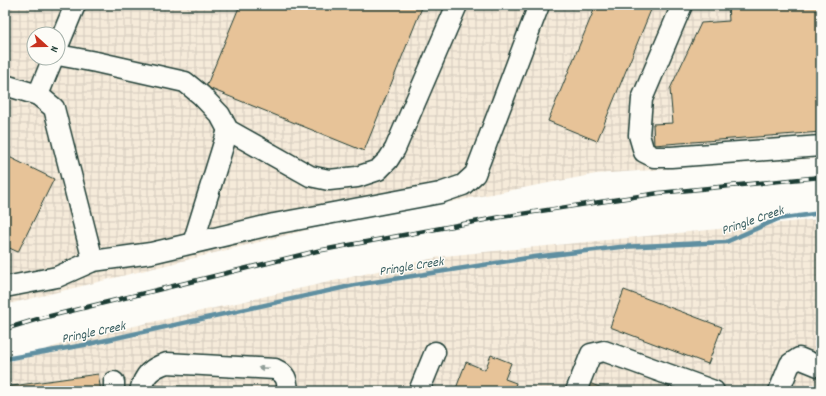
<svg xmlns="http://www.w3.org/2000/svg" width="826" height="396" viewBox="0 0 826 396" font-family="Dekko,sans-serif">
<defs>
<pattern id="industrial-grid" width="8" height="8" patternUnits="userSpaceOnUse"><rect width="8" height="8" fill="#f6ebda"/><path d="M0 4h8M4 0v8" fill="none" stroke="#d2cabc"/></pattern>
</defs>
<rect width="100%" height="100%" fill="#fdfcf7"/>
<filter id="ink" filterUnits="userSpaceOnUse"><feTurbulence type="fractalNoise" baseFrequency=".025" numOctaves="2"/><feDisplacementMap in="SourceGraphic" scale="8" xChannelSelector="R" yChannelSelector="G"/><feConvolveMatrix kernelMatrix="1 2 1 2 8 2 1 2 1" color-interpolation-filters="sRGB"/></filter>
<g filter="url(#ink)">
<!-- industrial -->
<g fill="url(#industrial-grid)" fill-rule="evenodd">
<path d="M5,5H821V158L596,174L315,228L5,305ZM34,34H58V58H34Z"/>
<polygon points="821,219 821,391 5,391 5,363 77,339 444,256"/>
</g>
<g fill="none" stroke-linecap="round" stroke-linejoin="round">
<!-- stream -->
<polyline stroke="#5f8fa1" stroke-width="4.5" points="5,359 84,345 355,285 534,257 620,247 726,242 778,219 821,213"/>
</g>
<!-- building -->
<g fill="#e7c398" stroke="#1f3d34">
<polygon points="240,5 423,5 364,151 206,87"/>
<polygon points="596,5 653,5 597,141 548,121"/>
<polygon points="728,5 821,5 821,132 654,145 653,124 673,123 670,89 701,23 729,21"/>
<polygon points="5,155 54,179 18,252 5,246"/>
<polygon points="624,290 722,327 708,364 610,327"/>
<polygon points="491,355 511,363 505,379 516,383 513,391 455,391 466,362 485,370"/>
<polygon points="98,374 101,391 5,391 5,387"/>
<polygon points="589,383 610,391 586,391"/>
<polygon points="148,385 267,391 143,391"/>
</g>
<g fill="none" stroke-linecap="round" stroke-linejoin="round">
<defs>
<g id="minor">
<polyline points="682,5 642,99 639,135 644,152 654,157 671,157 821,146"/>
<polyline points="58,46 75,5"/>
<polyline points="58,55 96,62 185,82 201,95 220,115 228,130 310,176 329,180 357,177 378,170 388,160 395,149 457,5"/>
<polyline points="5,85 38,95 53,58"/>
<polyline points="38,95 54,108 93,261 151,253 274,224 440,193 463,185 475,174 539,5"/>
<polyline points="193,243 228,130"/>
<polyline points="5,287 57,277 93,261"/>
<polyline points="114,391 114,382"/>
<path d="M140,391C144,375 151,368 167,363L275,369C286,374 287,379 288,391"/>
<polyline points="419,391 435,352"/>
<polyline points="576,391 591,354 604,351 714,391"/>
<polyline points="779,391 790,364 799,358 821,367"/>
</g>
</defs>
<!-- minor casing -->
<use href="#minor" stroke="#1f3d34" stroke-width="23"/>
<!-- minor -->
<use href="#minor" stroke="#fdfcf7" stroke-width="20"/>
<defs>
<polyline id="rail" points="5,329 38,319 317,251 501,217 659,193 821,177"/>
</defs>
<!-- rail casing -->
<use href="#rail" stroke="#1f3d34" stroke-width="4.5"/>
<!-- rail -->
<use href="#rail" stroke="#fdfcf7" stroke-width="3" stroke-dasharray="9" stroke-linecap="butt"/>
</g>
<!-- one-way arrows -->
<defs><path id="oneway-solid" d="M-6-.8H1V-3.2L6.5 0L1 3.2V.8H-6Z"/></defs>
<use fill="#8e9c96" href="#oneway-solid" transform="translate(264 368) rotate(-177)"/>
</g>
<g text-anchor="middle" stroke-width="3" stroke-linejoin="round" paint-order="stroke">
<!-- water labels -->
<g font-size="13" font-style="italic" fill="#3a5f61" stroke="#fdfcf7">
<text transform="translate(752 219) rotate(-19)" y="5">Pringle Creek</text>
<text transform="translate(411 265) rotate(-9)" y="5">Pringle Creek</text>
<text transform="translate(93 331) rotate(-12)" y="5">Pringle Creek</text>
</g>
</g>
<!-- margin -->
<rect width="826" height="396" fill="none" stroke="#fdfcf7" stroke-width="20"/>
<rect x="10" y="10" width="806" height="376" fill="none" stroke="#1f3d34" stroke-width="1.5" filter="url(#ink)"/>
<!-- north arrow -->
<g transform="translate(46 46) rotate(111)"><circle r="19" fill="#fdfcf7" stroke="#a4b0a9"/>
<path d="M0-3L7 15L0 10L-7 15Z" fill="#c8321e"/>
<text y="-6" font-size="11" font-weight="bold" text-anchor="middle" fill="#1f3d34">N</text>
</g>
</svg>
